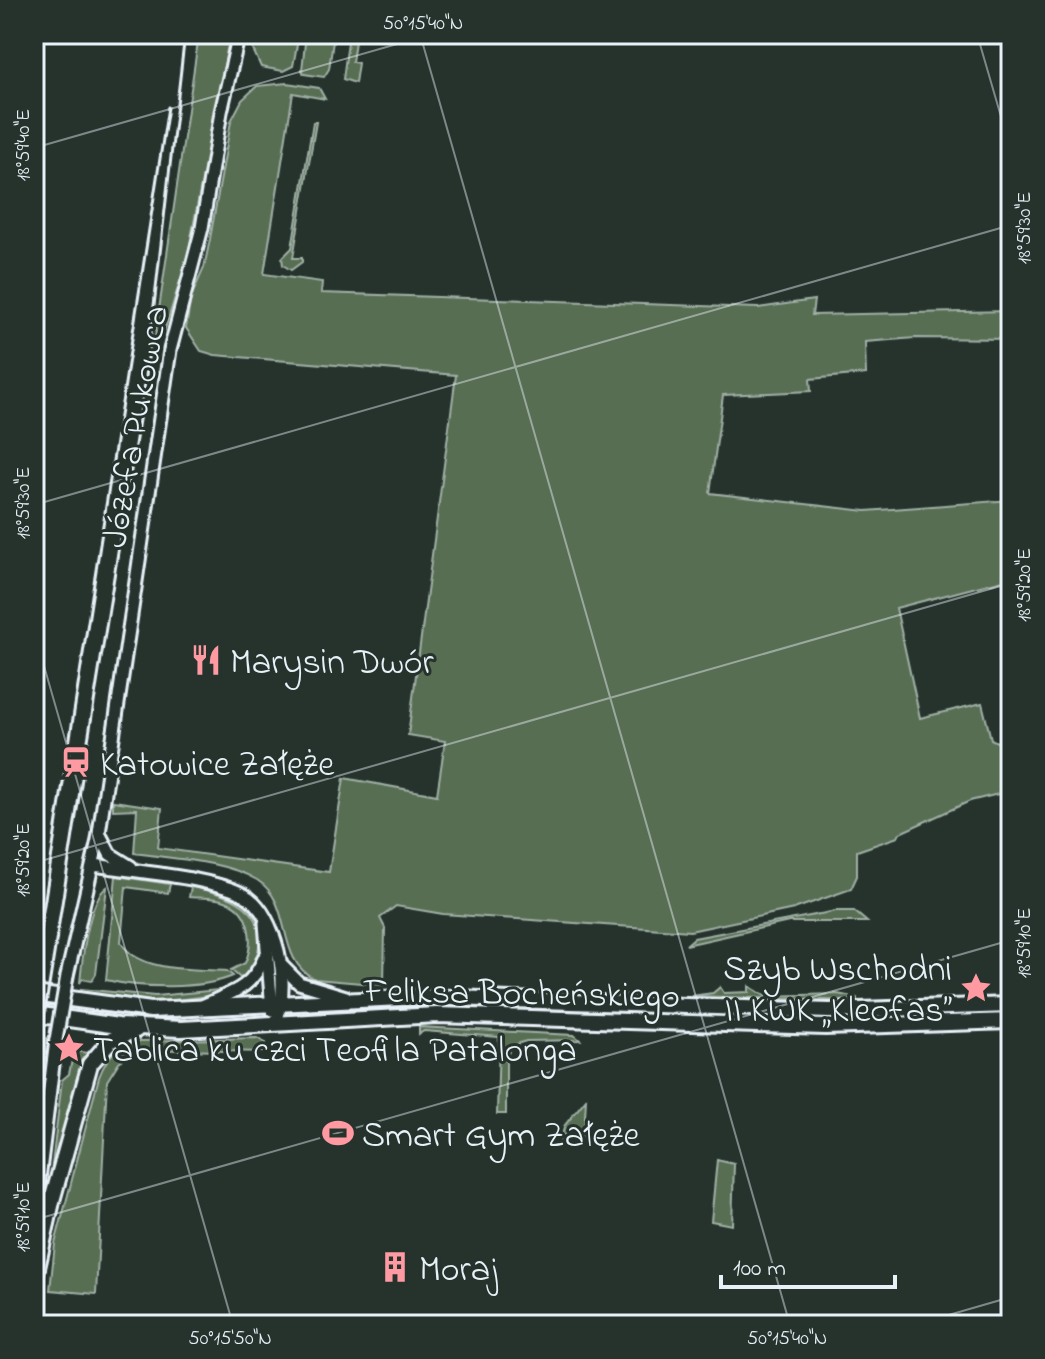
<svg xmlns="http://www.w3.org/2000/svg" width="1045" height="1359" viewBox="0 0 1045 1359" font-family="'Indie Flower',sans-serif">
<rect width="100%" height="100%" fill="#26332d"/>
<filter id="ink" filterUnits="userSpaceOnUse"><feTurbulence type="fractalNoise" baseFrequency=".0125" numOctaves="2"/><feDisplacementMap in="SourceGraphic" scale="16" xChannelSelector="R" yChannelSelector="G"/><feConvolveMatrix kernelMatrix="1 2 1 2 8 2 1 2 1" color-interpolation-filters="sRGB"/></filter>
<g filter="url(#ink)">
<!-- green -->
<g fill="#586e53" stroke="#a0b0a6" stroke-width="2">
<polygon points="199,34 230,34 187,259 164,332 154,344"/>
<polygon points="251,34 299,34 293,66 283,71 261,67 250,43"/>
<polygon points="306,34 334,34 329,69 324,77 304,74 302,70"/>
<polygon points="349,34 356,34 352,62 358,63 355,83 343,79"/>
<path d="M287,83L319,88L325,99L293,93L264,274L322,282L321,293L758,308L814,300L812,315L1011,311V339L916,338L865,342L866,374L810,379L811,391L723,395L710,493L866,511L1011,500V578L896,608L920,718L982,703L991,739L1011,749V791L970,801L900,833L898,837L857,851V876L851,889L794,909L690,931L443,914L396,906L380,918L385,928L384,985L315,979C274,959 295,904 257,880C223,860 173,859 134,853L137,809L113,810V801L162,808L158,848L329,872L344,778L437,795L445,741L408,735L456,375L215,355L201,351L186,328L191,297L204,268L210,239L231,121L242,100L257,86Z"/>
<polygon points="313,122 316,122 293,258 302,258 302,262 291,270 283,265 282,258 292,248"/>
<path d="M116,876L170,884L168,893L126,887L121,942C138,973 196,969 227,971L233,976C201,990 139,988 106,980Z"/>
<path d="M107,887L96,974L92,981L82,979L80,983C82,961 88,900 107,887Z"/>
<path d="M191,887C252,898 279,922 245,982L231,970L245,963C254,943 251,912 228,902C217,897 201,898 189,897Z"/>
<polygon points="836,911 854,911 867,922 789,922 686,945 694,938"/>
<polygon points="749,986 765,996 838,994 857,998 857,1001 691,996 713,993 720,987 724,993 749,992"/>
<polygon points="81,989 155,996 229,989 224,994 152,1003 83,995"/>
<polygon points="416,1004 643,1012 642,1015 468,1009 307,1015 303,1014 302,1007"/>
<polygon points="67,1005 142,1015 186,1015 186,1018 66,1012"/>
<polygon points="419,1027 574,1035 580,1040 526,1041 511,1046 506,1059 506,1114 497,1114 499,1037 424,1031 419,1034"/>
<polygon points="47,1038 49,1038 34,1150 34,1106"/>
<path d="M257,1038L265,1043V1052L136,1049L119,1062L107,1081L96,1294L50,1290L55,1244L99,1077C107,1056 117,1045 140,1041Z"/>
<polygon points="74,1051 89,1053 49,1190 62,1080 69,1074"/>
<polygon points="586,1099 584,1136 562,1135 560,1141 565,1125"/>
<polygon points="717,1160 734,1164 732,1225 711,1221"/>
</g>
<g fill="none" stroke-linecap="round" stroke-linejoin="round">
<defs>
<g id="minor">
<polyline points="100,835 110,854 131,867"/>
<path d="M94,865C129,871 224,878 249,898C265,910 273,932 278,951C284,976 284,999 276,1023"/>
<polyline points="265,923 272,1010"/>
<polyline points="281,965 299,983 346,997"/>
<polyline points="67,976 98,840 170,350 202,228 221,112 239,34"/>
<path d="M204,1005C234,992 252,988 265,956"/>
<polyline points="34,1220 56,1040"/>
</g>
<g id="major">
<polyline points="34,994 151,1010 423,997 829,1011 1011,1005"/>
<polyline points="34,1014 118,1026 181,1029 437,1015 825,1027 1011,1021"/>
<polyline points="34,1281 53,1197 90,1064 111,1040 136,1030"/>
</g>
</defs>
<!-- minor casing -->
<use href="#minor" stroke="#e8f1f8" stroke-width="17"/>
<!-- major casing -->
<use href="#major" stroke="#e8f1f8" stroke-width="20"/>
<!-- minor -->
<use href="#minor" stroke="#26332d" stroke-width="11"/>
<!-- major -->
<use href="#major" stroke="#26332d" stroke-width="14"/>
<!-- rail -->
<g stroke="#e8f1f8" stroke-width="3">
<polyline points="34,969 168,107"/>
<polyline points="34,1080 146,376 185,34"/>
</g>
<defs>
<polyline id="minor-bridge" points="56,1040 67,976"/>
</defs>
<!-- minor-bridge casing -->
<use href="#minor-bridge" stroke="#e8f1f8" stroke-width="17" stroke-linecap="butt"/>
<!-- minor-bridge -->
<use href="#minor-bridge" stroke="#26332d" stroke-width="11"/>
</g>
</g>
<!-- ticks -->
<path fill="none" stroke="#e8f1f8" stroke-width="2" stroke-opacity="0.45" d="M420,34L790,1325M977,34L1011,151M34,148L432,34M34,505L1011,225M34,631L233,1325M34,863L1011,583M34,1220L1011,940M914,1325L1011,1297"/>
<!-- icons -->
<defs>
<symbol id="restaurant-bare" viewBox="-9 -9 18 18"><path d="M-5-6h1v4h1v-4h1v4h1v-4h1v5L-1.5 .5V6h-2V.5L-5-1ZM5-6V6H3V1.5H1.5Q1.5-4 5-6Z" fill="#ff9aa2" stroke="#26332d" stroke-width="2.5" paint-order="stroke"/></symbol>
<symbol id="station-bare" viewBox="-9 -9 18 18"><path d="M-3-6H3Q5-6 5-4V2Q5 4 3 4L4.5 6H3L1.5 4h-3L-3 6H-4.5L-3 4Q-5 4-5 2V-4Q-5-6-3-6ZM-3.5-4v3h7v-3ZM-3.5 1v1.5H-2V1ZM2 1v1.5H3.5V1Z" fill="#ff9aa2" stroke="#26332d" stroke-width="2.5" paint-order="stroke"/></symbol>
<symbol id="sight-bare" viewBox="-9 -9 18 18"><path d="M0-6L1.8-2.2L6-1.7L2.9 1.2L3.7 5.4L0 3.3L-3.7 5.4L-2.9 1.2L-6-1.7L-1.8-2.2Z" fill="#ff9aa2" stroke="#26332d" stroke-width="2.5" paint-order="stroke"/></symbol>
<symbol id="stadium-bare" viewBox="-9 -9 18 18"><path d="M0-5a6.5 5 0 1 0 0 10a6.5 5 0 1 0 0-10ZM-3.5-1.8h7v3.6h-7Z" fill="#ff9aa2" stroke="#26332d" stroke-width="2.5" paint-order="stroke"/></symbol>
<symbol id="building-bare" viewBox="-9 -9 18 18"><path d="M-4-6H4V6H1V3H-1V6H-4ZM-2.5-4.3h1.7v1.8h-1.7ZM.8-4.3h1.7v1.8H.8ZM-2.5-1h1.7V.8h-1.7ZM.8-1h1.7V.8H.8Z" fill="#ff9aa2" stroke="#26332d" stroke-width="2.5" paint-order="stroke"/></symbol>
</defs>
<g fill-rule="evenodd">
<use href="#restaurant-bare" x="184" y="638" width="44" height="44"/>
<use href="#station-bare" x="54" y="740" width="44" height="44"/>
<use href="#sight-bare" x="954" y="966" width="44" height="44"/>
<use href="#sight-bare" x="47" y="1026" width="44" height="44"/>
<use href="#stadium-bare" x="316" y="1111" width="44" height="44"/>
<use href="#building-bare" x="373" y="1245" width="44" height="44"/>
</g>
<g text-anchor="middle" stroke-width="6" stroke-linejoin="round" paint-order="stroke">
<!-- street labels -->
<g font-size="36" fill="#e8f1f8" stroke="#26332d">
<text transform="translate(133 426) rotate(-80)" y="13">Józefa Pukowca</text>
<text transform="translate(522 991) rotate(1)" y="13">Feliksa Bocheńskiego</text>
</g>
<!-- poi labels -->
<g font-size="36" fill="#e8f1f8" stroke="#26332d" text-anchor="start">
<text x="230" y="673">Marysin Dwór</text>
<text x="100" y="775">Katowice Załęże</text>
<text x="952" y="980" text-anchor="end">Szyb Wschodni<tspan x="952" dy="41">II KWK „Kleofas”</tspan></text>
<text x="93" y="1061">Tablica ku czci Teofila Patalonga</text>
<text x="362" y="1146">Smart Gym Załęże</text>
<text x="419" y="1280">Moraj</text>
</g>
</g>
<!-- margin -->
<rect width="1045" height="1359" fill="none" stroke="#26332d" stroke-width="88"/>
<!-- scale -->
<path d="M721 1275v12h174v-12" fill="none" stroke="#e8f1f8" stroke-width="4"/>
<text x="733" y="1275" font-size="24" fill="#e8f1f8" stroke="#26332d" stroke-width="6" paint-order="stroke">100 m</text>
<rect x="44" y="44" width="957" height="1271" fill="none" stroke="#e8f1f8" stroke-width="3"/>
<g font-size="20" text-anchor="middle" fill="#e8f1f8">
<text x="423" y="29">50°15'40"N</text>
<text transform="translate(22 145) rotate(-90)" y="7">18°59'40"E</text>
<text transform="translate(1023 228) rotate(-90)" y="7">18°59'30"E</text>
<text transform="translate(22 503) rotate(-90)" y="7">18°59'30"E</text>
<text transform="translate(1023 585) rotate(-90)" y="7">18°59'20"E</text>
<text transform="translate(22 860) rotate(-90)" y="7">18°59'20"E</text>
<text transform="translate(1023 943) rotate(-90)" y="7">18°59'10"E</text>
<text transform="translate(22 1217) rotate(-90)" y="7">18°59'10"E</text>
<text x="230" y="1344">50°15'50"N</text>
<text x="787" y="1344">50°15'40"N</text>
</g>
</svg>
